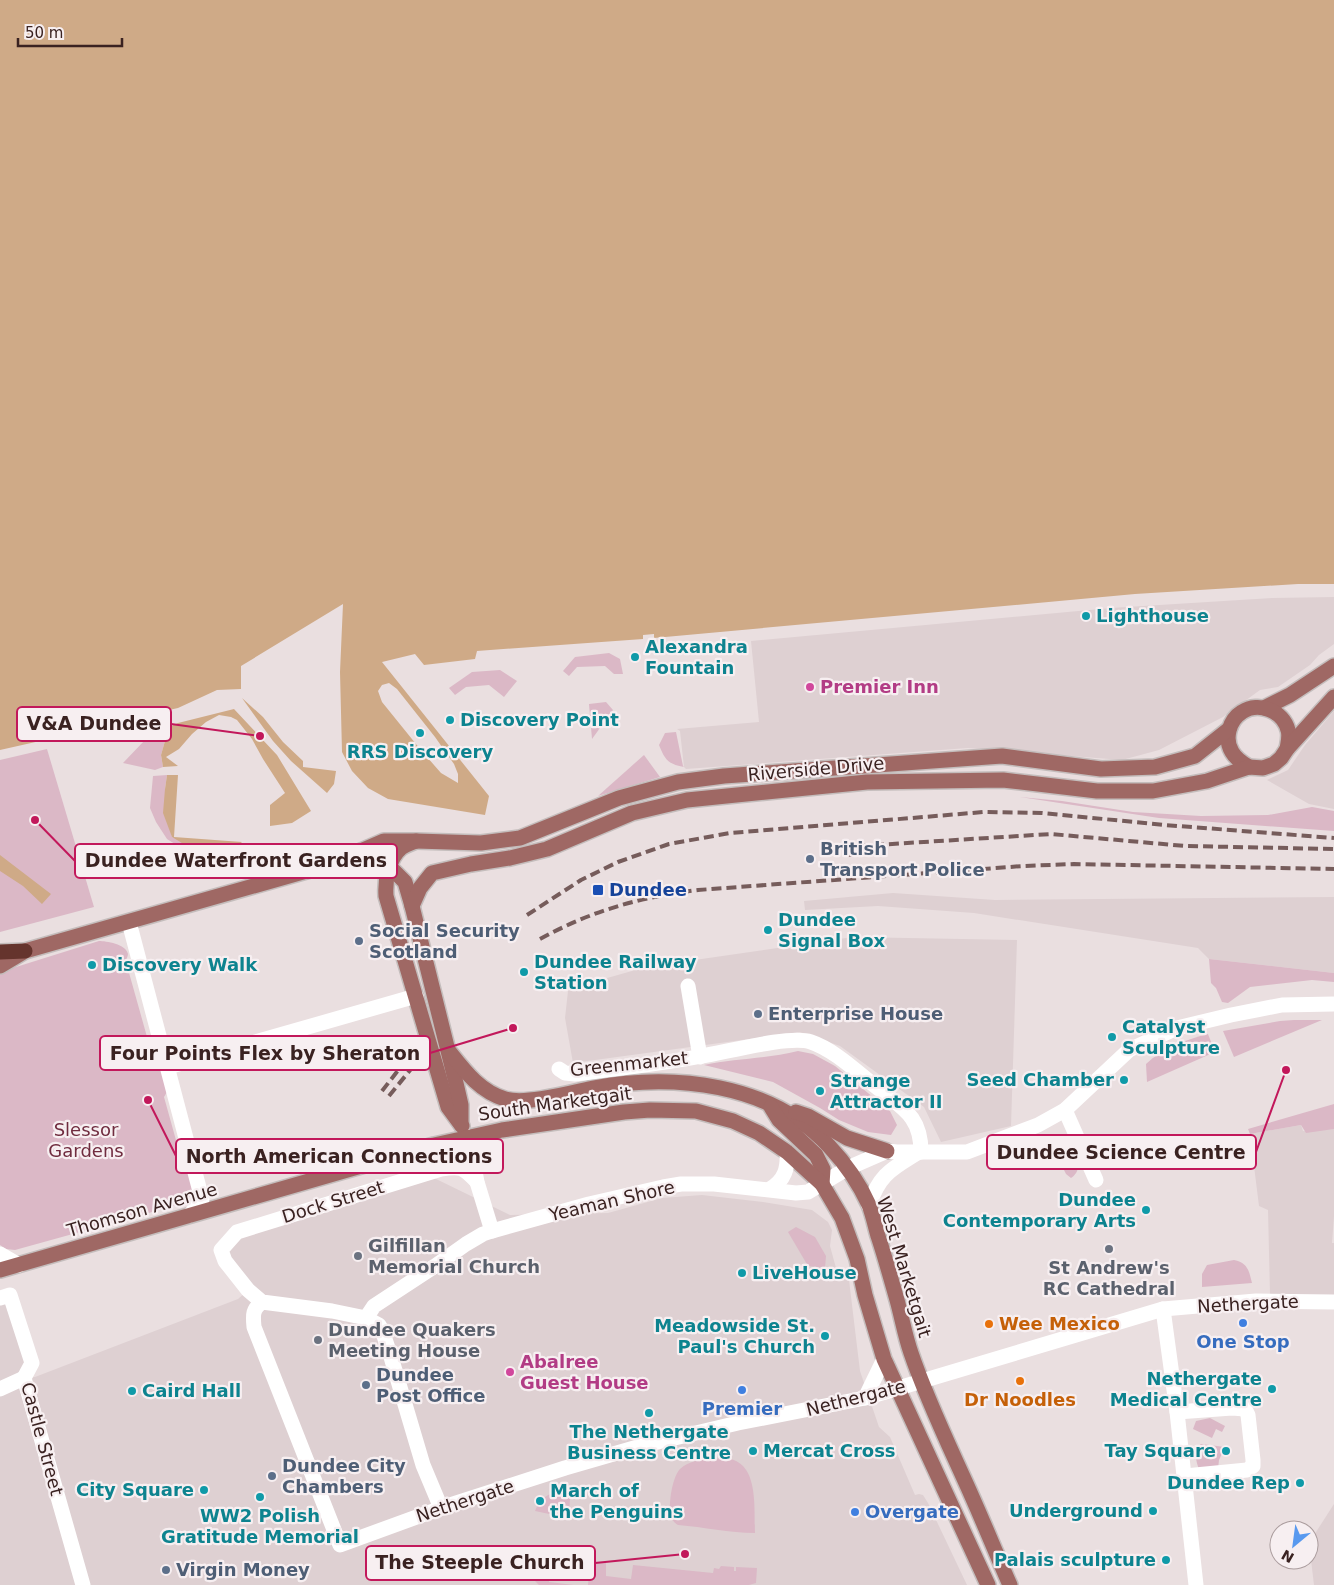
<svg xmlns="http://www.w3.org/2000/svg" width="1334" height="1585" viewBox="0 0 1334 1585" font-family="'DejaVu Sans',sans-serif">
<rect width="100%" height="100%" fill="#eadfe0"/>
<!-- built -->
<g fill="#ded0d2">
<polygon points="1334,597 1334,644 1319,655 1310,665 1278,687 1260,690 1223,717 1159,750 1122,760 968,748 686,769 684,767 680,731 677,729 759,722 751,641 1111,608 1272,598"/>
<polygon points="1334,711 1334,809 1309,804 1267,780 1288,770 1305,745"/>
<polygon points="893,893 995,900 1334,897 1334,973 1209,959 1198,948 974,913 878,906 805,910 804,901"/>
<polygon points="853,937 1017,940 1011,1126 941,1142 924,1107 840,1046 800,1032 573,1063 565,1018 568,991 579,986 646,967"/>
<polygon points="1301,1125 1303,1131 1334,1129 1334,1216 1332,1243 1334,1243 1334,1298 1270,1294 1268,1210 1259,1206 1250,1134"/>
<polygon points="432,1177 510,1215 608,1213 662,1198 702,1195 763,1202 812,1210 828,1222 832,1230 830,1246 836,1268 849,1280 860,1371 879,1427 890,1437 915,1495 919,1494 923,1495 928,1503 967,1585 0,1585 0,1298 10,1295 32,1363 24,1378 35,1377 238,1299 248,1290 221,1250 229,1241"/>
<polygon points="1334,1504 1334,1585 1314,1585 1309,1543"/>
</g>
<!-- green -->
<g fill="#dbb8c6">
<polygon points="609,653 620,659 623,674 614,674 605,666 577,667 569,676 563,671 575,657"/>
<polygon points="500,670 517,681 504,697 489,685 466,687 455,695 449,688 472,672"/>
<polygon points="606,702 613,710 592,739 589,704"/>
<polygon points="169,727 161,755 163,767 155,770 123,763 145,740"/>
<path d="M676,732L683,766L684,767C668,764 665,760 659,745L665,733Z"/>
<polygon points="47,749 94,907 0,932 0,760"/>
<polygon points="644,755 660,777 598,796"/>
<polygon points="167,775 165,789 172,837 216,853 233,850 217,857 186,851 167,839 156,822 150,808 153,776"/>
<polygon points="1020,797 1062,801 1133,812 1201,816 1268,815 1312,807 1334,811 1334,831 1159,818"/>
<path d="M99,941C106,941 126,944 128,954C128,956 126,959 126,962L149,1044L156,1047L167,1092L164,1097L184,1169L190,1170C192,1186 197,1195 181,1204L15,1250L6,1249L0,1245V972Z"/>
<polygon points="1209,959 1334,973 1334,982 1312,980 1250,987 1228,1003 1222,1002 1216,988 1211,983"/>
<polygon points="1294,1020 1322,1020 1234,1057 1223,1031 1280,1021"/>
<path d="M1208,1034L1215,1052L1147,1082L1146,1064C1163,1048 1185,1040 1208,1034Z"/>
<path d="M798,1051L813,1054L835,1066L890,1111L897,1125L891,1135L868,1132L839,1120L820,1108L773,1082L704,1065C735,1058 767,1059 798,1051Z"/>
<polygon points="1334,1104 1334,1129 1306,1133 1301,1125 1250,1134 1248,1129"/>
<path d="M1054,1144C1057,1145 1062,1145 1066,1147C1077,1153 1084,1170 1071,1178L1066,1174L1064,1170L1072,1166C1069,1155 1061,1150 1050,1147L1041,1152L1040,1148Z"/>
<polygon points="796,1227 815,1237 826,1256 825,1268 808,1266 788,1232"/>
<path d="M1234,1260C1248,1263 1249,1271 1252,1283L1202,1287V1274L1207,1265Z"/>
<polygon points="1210,1418 1225,1426 1222,1432 1216,1429 1212,1438 1193,1429 1196,1421"/>
<path d="M1201,1444L1225,1447L1219,1460L1218,1469H1199C1196,1461 1193,1449 1201,1444Z"/>
<path d="M714,1457L715,1459C760,1452 754,1504 755,1533C729,1533 704,1527 678,1525C675,1523 674,1522 672,1519C667,1509 672,1477 680,1469C688,1461 704,1459 714,1457Z"/>
<path d="M571,1487L569,1513H567V1517L556,1515V1512H554V1515L535,1511C543,1493 554,1492 571,1487Z"/>
<path d="M528,1551L549,1557V1560H551L552,1557L561,1558L560,1563L552,1562L549,1582L574,1585H539C529,1576 525,1563 528,1551Z"/>
<polygon points="590,1561 606,1563 606,1576 631,1579 633,1565 713,1573 714,1568 719,1569 721,1566 734,1567 734,1571 736,1571 736,1567 757,1568 756,1583 749,1585 588,1585"/>
</g>
<!-- water -->
<g fill="#cfaa87" fill-rule="evenodd">
<path d="M0,0H1334V584H1298L1135,594L654,638V634L643,635V639L477,651L475,659L424,665L415,654L382,662L489,796L485,815L388,799L368,788L352,771L342,752L340,672L343,604L241,666V689L217,690L178,708L40,739V741L0,750ZM389,683L397,689L435,737L454,764L458,774V783L441,773L420,749L382,702L378,691L382,685Z"/>
<polygon points="242,698 263,717 283,742 303,761 303,767 336,771 334,784 327,793 291,761 273,741"/>
<polygon points="234,709 277,755 311,811 292,823 270,826 270,805 285,793 263,759 252,739 237,720 231,717 219,715 206,722 192,734 179,749 166,757 178,766 163,767 161,755 169,727 178,723"/>
<polygon points="167,775 178,775 174,837 242,842 233,850 216,853 187,846 172,837 163,813 165,789"/>
<polygon points="0,855 51,894 42,904 23,886 0,871"/>
</g>
<g fill="none" stroke-linecap="round" stroke-linejoin="round">
<defs>
<g id="major">
<polyline points="1264,708 1290,695 1334,666"/>
<path d="M1249,767C1242,763 1236,759 1232,752C1224,739 1229,720 1242,712C1259,701 1283,711 1288,730C1290,736 1288,743 1287,749"/>
<path d="M416,841C411,843 405,845 401,848C388,859 385,881 386,896L448,1107L462,1126"/>
<polyline points="345,863 373,861 390,867 405,882 412,906 456,1083 461,1105 461,1124"/>
<polyline points="412,906 420,888 432,873 471,864 510,858 547,849 632,813 687,800 867,782 1003,780 1097,791 1153,791 1207,781 1249,767 1263,768 1274,764 1281,758 1287,749 1334,697"/>
<polyline points="0,966 25,951 331,864 384,841 416,841 481,843 520,838 619,798 678,782 724,776 1002,756 1101,769 1155,767 1195,756 1229,729"/>
<path d="M448,1050C464,1070 479,1091 505,1099C526,1105 570,1093 593,1088C674,1073 770,1083 829,1146C845,1163 859,1183 869,1205C873,1215 875,1226 878,1236C885,1257 891,1279 897,1300C902,1318 905,1336 911,1353C926,1397 946,1439 965,1481C981,1516 995,1551 1010,1585"/>
<polyline points="771,1107 779,1120 816,1155 823,1169 822,1184"/>
<polyline points="796,1112 808,1116 847,1138 887,1151"/>
<polyline points="0,1270 434,1145 502,1130 624,1112 650,1110 696,1111 733,1121 759,1133 787,1152 822,1184 842,1218 857,1259 865,1295 884,1359 988,1585"/>
</g>
<polyline id="highway" points="0,952 25,951"/>
</defs>
<!-- major casing -->
<use href="#major" stroke="#c4bdbc" stroke-width="18"/>
<!-- highway casing -->
<use href="#highway" stroke="#c4bdbc" stroke-width="18"/>
<!-- minor -->
<g stroke="#fff" stroke-width="15">
<polyline points="129,922 202,1199 190,1215"/>
<polyline points="688,986 700,1057"/>
<polyline points="168,1067 416,996"/>
<path d="M559,1069L565,1073L575,1074C617,1069 660,1064 702,1056C727,1052 789,1035 811,1042C835,1050 859,1074 879,1089C904,1109 921,1117 921,1152"/>
<polyline points="1065,1110 1096,1180"/>
<polyline points="466,1136 472,1155 477,1182 492,1231"/>
<path d="M770,1189C785,1180 788,1168 787,1152"/>
<path d="M869,1206C879,1174 892,1169 919,1152"/>
<polyline points="0,1254 19,1265"/>
<polyline points="0,1298 10,1295 32,1363 24,1378 83,1585"/>
<path d="M262,1302C252,1310 253,1315 254,1327L340,1545L444,1507L565,1468L641,1446L738,1423L865,1398L1163,1309L1256,1301L1334,1302"/>
<polyline points="1163,1309 1177,1412 1196,1585"/>
<polyline points="366,1318 374,1306 435,1266 466,1244 483,1234 492,1231 589,1204 663,1187 681,1184 714,1184 796,1193 808,1192 848,1168 887,1151 897,1152 967,1152 1038,1125 1065,1110 1129,1050 1177,1028 1231,1015 1282,1005 1334,1004"/>
<polyline points="0,1389 24,1378"/>
<polyline points="865,1398 884,1359"/>
<polyline points="1177,1412 1232,1408 1245,1409 1248,1415 1253,1460 1253,1466 1247,1470 1185,1476"/>
<path d="M441,1508L423,1465L391,1357L382,1330L379,1325L366,1318L332,1311L262,1302L248,1290L225,1261L221,1250L237,1232L441,1169C461,1166 463,1167 477,1182"/>
</g>
<!-- major -->
<use href="#major" stroke="#9f6864" stroke-width="15"/>
<!-- highway -->
<use href="#highway" stroke="#65342d" stroke-width="15"/>
<!-- rail -->
<g stroke="#765c5b" stroke-width="4" stroke-dasharray="10 5" stroke-linecap="butt">
<polyline points="844,847 1051,834 1185,846 1334,849"/>
<polyline points="845,855 887,852"/>
<polyline points="527,915 581,880 618,862 669,844 730,833 984,812 1042,813 1165,825 1334,838"/>
<path d="M540,939C591,911 640,897 698,890L1023,866L1074,864L1334,869"/>
<polyline points="382,1091 417,1046"/>
<polyline points="389,1096 420,1058"/>
</g>
</g>
<!-- markers -->
<g fill="#0f9aa8" stroke="#f7eff1" stroke-width="2">
<circle cx="1086" cy="616" r="5"/>
<circle cx="635" cy="657" r="5"/>
<circle cx="450" cy="720" r="5"/>
<circle cx="420" cy="733" r="5"/>
<circle cx="768" cy="930" r="5"/>
<circle cx="92" cy="965" r="5"/>
<circle cx="524" cy="972" r="5"/>
<circle cx="1112" cy="1037" r="5"/>
<circle cx="1124" cy="1080" r="5"/>
<circle cx="820" cy="1091" r="5"/>
<circle cx="1146" cy="1210" r="5"/>
<circle cx="742" cy="1273" r="5"/>
<circle cx="825" cy="1336" r="5"/>
<circle cx="1272" cy="1389" r="5"/>
<circle cx="132" cy="1391" r="5"/>
<circle cx="649" cy="1413" r="5"/>
<circle cx="753" cy="1451" r="5"/>
<circle cx="1226" cy="1451" r="5"/>
<circle cx="1300" cy="1483" r="5"/>
<circle cx="204" cy="1490" r="5"/>
<circle cx="260" cy="1497" r="5"/>
<circle cx="540" cy="1501" r="5"/>
<circle cx="1153" cy="1511" r="5"/>
<circle cx="1166" cy="1560" r="5"/>
</g>
<g fill="#d1479c" stroke="#f7eff1" stroke-width="2">
<circle cx="810" cy="687" r="5"/>
<circle cx="510" cy="1372" r="5"/>
</g>
<g fill="#5c6f8a" stroke="#f7eff1" stroke-width="2">
<circle cx="810" cy="859" r="5"/>
<circle cx="359" cy="941" r="5"/>
<circle cx="758" cy="1014" r="5"/>
<circle cx="366" cy="1385" r="5"/>
<circle cx="272" cy="1476" r="5"/>
<circle cx="166" cy="1570" r="5"/>
</g>
<rect fill="#1a4fb4" stroke="#f7eff1" stroke-width="2" x="592" y="884" width="12" height="12" rx="2.5"/>
<g fill="#6b7280" stroke="#f7eff1" stroke-width="2">
<circle cx="1109" cy="1249" r="5"/>
<circle cx="358" cy="1256" r="5"/>
<circle cx="318" cy="1340" r="5"/>
</g>
<g fill="#3f7fe0" stroke="#f7eff1" stroke-width="2">
<circle cx="1243" cy="1323" r="5"/>
<circle cx="742" cy="1390" r="5"/>
<circle cx="855" cy="1512" r="5"/>
</g>
<g fill="#e8710a" stroke="#f7eff1" stroke-width="2">
<circle cx="989" cy="1324" r="5"/>
<circle cx="1020" cy="1381" r="5"/>
</g>
<g text-anchor="middle" stroke-width="4.5" stroke-linejoin="round" paint-order="stroke">
<!-- culture labels -->
<g font-size="18" font-weight="bold" fill="#0d838f" stroke="#f7eff1" text-anchor="start">
<text x="1096" y="622">Lighthouse</text>
<text x="645" y="653">Alexandra<tspan x="645" dy="21">Fountain</tspan></text>
<text x="460" y="726">Discovery Point</text>
<text x="420" y="758" text-anchor="middle">RRS Discovery</text>
<text x="778" y="926">Dundee<tspan x="778" dy="21">Signal Box</tspan></text>
<text x="534" y="968">Dundee Railway<tspan x="534" dy="21">Station</tspan></text>
<text x="102" y="971">Discovery Walk</text>
<text x="1122" y="1033">Catalyst<tspan x="1122" dy="21">Sculpture</tspan></text>
<text x="1114" y="1086" text-anchor="end">Seed Chamber</text>
<text x="830" y="1087">Strange<tspan x="830" dy="21">Attractor II</tspan></text>
<text x="1136" y="1206" text-anchor="end">Dundee<tspan x="1136" dy="21">Contemporary Arts</tspan></text>
<text x="752" y="1279">LiveHouse</text>
<text x="815" y="1332" text-anchor="end">Meadowside St.<tspan x="815" dy="21">Paul's Church</tspan></text>
<text x="1262" y="1385" text-anchor="end">Nethergate<tspan x="1262" dy="21">Medical Centre</tspan></text>
<text x="142" y="1397">Caird Hall</text>
<text x="649" y="1438" text-anchor="middle">The Nethergate<tspan x="649" dy="21">Business Centre</tspan></text>
<text x="763" y="1457">Mercat Cross</text>
<text x="1216" y="1457" text-anchor="end">Tay Square</text>
<text x="1290" y="1489" text-anchor="end">Dundee Rep</text>
<text x="194" y="1496" text-anchor="end">City Square</text>
<text x="550" y="1497">March of<tspan x="550" dy="21">the Penguins</tspan></text>
<text x="1143" y="1517" text-anchor="end">Underground</text>
<text x="260" y="1522" text-anchor="middle">WW2 Polish<tspan x="260" dy="21">Gratitude Memorial</tspan></text>
<text x="1156" y="1566" text-anchor="end">Palais sculpture</text>
</g>
<!-- hotel labels -->
<g font-size="18" font-weight="bold" fill="#b23c85" stroke="#f7eff1" text-anchor="start">
<text x="820" y="693">Premier Inn</text>
<text x="520" y="1368">Abalree<tspan x="520" dy="21">Guest House</tspan></text>
</g>
<!-- street labels -->
<g font-size="18" fill="#3a2221" stroke="#f7eff1">
<text transform="translate(816 769) rotate(-5)" y="6">Riverside Drive</text>
<text transform="translate(629 1064) rotate(-6)" y="6">Greenmarket</text>
<text transform="translate(555 1104) rotate(-8)" y="6">South Marketgait</text>
<text transform="translate(612 1201) rotate(-13)" y="6">Yeaman Shore</text>
<text transform="translate(333 1202) rotate(-17)" y="6">Dock Street</text>
<text transform="translate(142 1210) rotate(-16)" y="6">Thomson Avenue</text>
<text transform="translate(904 1267) rotate(73)" y="6">West Marketgait</text>
<text transform="translate(1248 1304) rotate(-3)" y="6">Nethergate</text>
<text transform="translate(856 1398) rotate(-14)" y="6">Nethergate</text>
<text transform="translate(42 1439) rotate(75)" y="6">Castle Street</text>
<text transform="translate(465 1501) rotate(-18)" y="6">Nethergate</text>
</g>
<!-- service labels -->
<g font-size="18" font-weight="bold" fill="#4e5e75" stroke="#f7eff1" text-anchor="start">
<text x="820" y="855">British<tspan x="820" dy="21">Transport Police</tspan></text>
<text x="369" y="937">Social Security<tspan x="369" dy="21">Scotland</tspan></text>
<text x="768" y="1020">Enterprise House</text>
<text x="376" y="1381">Dundee<tspan x="376" dy="21">Post Office</tspan></text>
<text x="282" y="1472">Dundee City<tspan x="282" dy="21">Chambers</tspan></text>
<text x="176" y="1576">Virgin Money</text>
</g>
<!-- transit labels -->
<g font-size="18" font-weight="bold" fill="#164399" stroke="#f7eff1" text-anchor="start">
<text x="609" y="896">Dundee</text>
</g>
<!-- park labels -->
<g font-size="18" fill="#702c3f" stroke="#f7eff1">
<text x="86" y="1136">Slessor<tspan x="86" dy="21">Gardens</tspan></text>
</g>
<!-- worship labels -->
<g font-size="18" font-weight="bold" fill="#5b616d" stroke="#f7eff1" text-anchor="start">
<text x="368" y="1252">Gilfillan<tspan x="368" dy="21">Memorial Church</tspan></text>
<text x="1109" y="1274" text-anchor="middle">St Andrew's<tspan x="1109" dy="21">RC Cathedral</tspan></text>
<text x="328" y="1336">Dundee Quakers<tspan x="328" dy="21">Meeting House</tspan></text>
</g>
<!-- food labels -->
<g font-size="18" font-weight="bold" fill="#c56008" stroke="#f7eff1" text-anchor="start">
<text x="999" y="1330">Wee Mexico</text>
<text x="1020" y="1406" text-anchor="middle">Dr Noodles</text>
</g>
<!-- shop labels -->
<g font-size="18" font-weight="bold" fill="#366cbe" stroke="#f7eff1">
<text x="1243" y="1348">One Stop</text>
<text x="742" y="1415">Premier</text>
<text x="865" y="1518" text-anchor="start">Overgate</text>
</g>
</g>
<!-- callouts -->
<path fill="none" stroke="#c2185b" stroke-width="2" d="M260 736L171 724M35 820L75 861M513 1028L430 1053M1286 1070L1256 1152M148 1100L176 1156M685 1554L595 1563"/>
<g fill="#c2185b" stroke="#f7eff1" stroke-width="2">
<circle cx="260" cy="736" r="5"/>
<circle cx="35" cy="820" r="5"/>
<circle cx="513" cy="1028" r="5"/>
<circle cx="1286" cy="1070" r="5"/>
<circle cx="148" cy="1100" r="5"/>
<circle cx="685" cy="1554" r="5"/>
</g>
<g fill="#f7eff1" stroke="#c2185b" stroke-width="2">
<rect x="17" y="707" width="154" height="34" rx="5"/>
<rect x="75" y="844" width="322" height="34" rx="5"/>
<rect x="100" y="1036" width="330" height="34" rx="5"/>
<rect x="987" y="1135" width="269" height="34" rx="5"/>
<rect x="176" y="1139" width="327" height="34" rx="5"/>
<rect x="366" y="1546" width="229" height="34" rx="5"/>
</g>
<g font-size="19" text-anchor="middle" font-weight="bold" fill="#3a2221">
<text x="94" y="730">V&amp;A Dundee</text>
<text x="236" y="867">Dundee Waterfront Gardens</text>
<text x="265" y="1060">Four Points Flex by Sheraton</text>
<text x="1121" y="1159">Dundee Science Centre</text>
<text x="339" y="1163">North American Connections</text>
<text x="480" y="1569">The Steeple Church</text>
</g>
<!-- north arrow -->
<g transform="translate(1294 1545) rotate(209)"><circle r="24" fill="#f7eff1" stroke="#ab9d9e"/>
<path d="M0-4L9 19L0 12L-9 19Z" fill="#5899ef"/>
<text y="-8" font-size="14" font-weight="bold" text-anchor="middle" fill="#3a2221">N</text>
</g>
<!-- scale -->
<path d="M18 38v8h104v-8" fill="none" stroke="#3a2221" stroke-width="2.5"/>
<text x="25" y="38" font-size="15" fill="#3a2221" stroke="#f7eff1" stroke-width="4" paint-order="stroke">50 m</text>
</svg>
